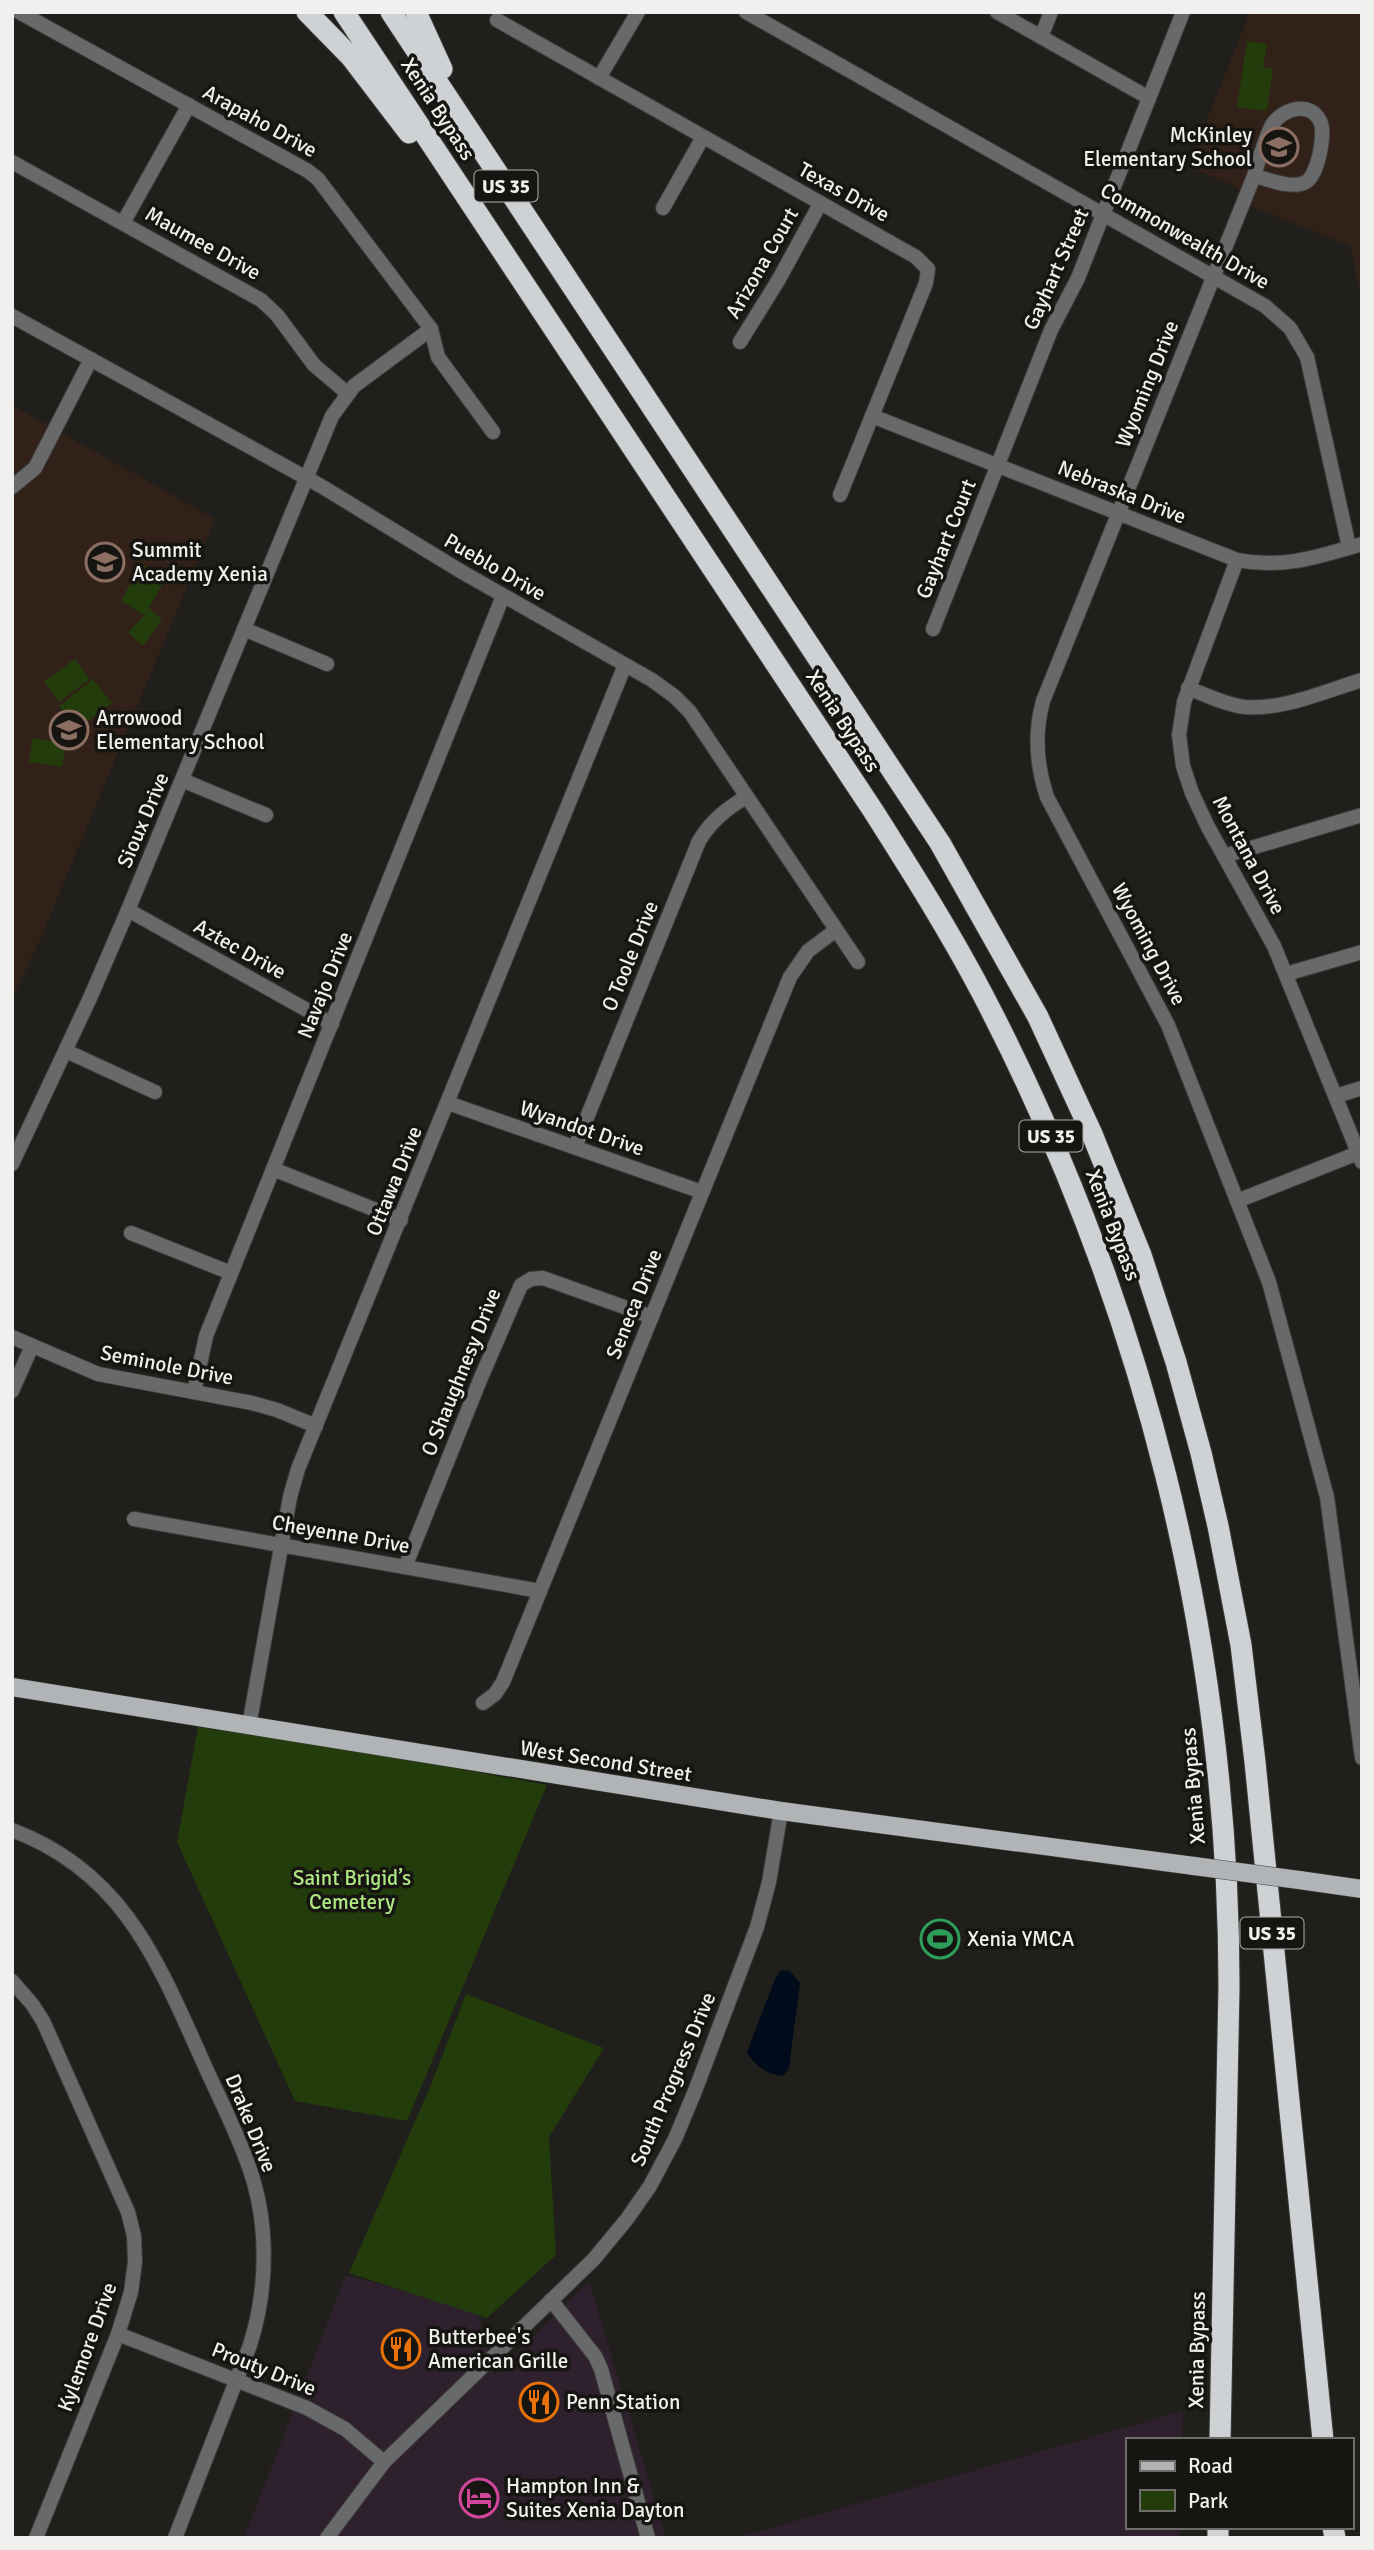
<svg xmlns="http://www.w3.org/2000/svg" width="1374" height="2550" viewBox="0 0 1374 2550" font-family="Signika,sans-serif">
<rect width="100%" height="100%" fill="#201f1b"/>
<!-- commercial -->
<g fill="#2e202d">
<polygon points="346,2275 477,2310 495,2375 589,2281 666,2538 244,2538"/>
<polygon points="1183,2411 1182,2440 1127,2440 1127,2527 1180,2527 1180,2538 736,2538"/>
</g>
<!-- education -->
<g fill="#322119">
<polygon points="1250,12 1362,12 1362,301 1350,246 1253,207 1235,186 1188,167"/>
<polygon points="12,405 215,519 40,940 12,999"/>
</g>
<!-- green -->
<g fill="#233c0b">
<polygon points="1247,41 1267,44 1263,67 1273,68 1267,111 1237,107"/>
<polygon points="141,564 166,577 149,608 162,619 143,646 128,633 144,615 121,601"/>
<polygon points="75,659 90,679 59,702 44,682"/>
<polygon points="93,679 112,703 77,729 59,706"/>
<polygon points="33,738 66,743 62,767 29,762"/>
<polygon points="198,1727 378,1754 547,1785 407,2121 295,2101 177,1842"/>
<polygon points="466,1994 604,2048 549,2137 556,2255 487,2318 349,2273 431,2085"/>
</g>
<!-- water -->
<path fill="#000c1b" d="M781,1970L790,1971L800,1983L789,2068L783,2076C769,2075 753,2065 747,2052L775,1979Z"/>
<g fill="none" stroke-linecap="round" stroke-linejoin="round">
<defs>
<g id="minor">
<polyline points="19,12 308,171 318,179 431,329 438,357 493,432"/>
<polyline points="746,12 1265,306 1290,328 1307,357 1349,547"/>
<polyline points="997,12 1149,98"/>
<polyline points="497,20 916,257 928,269 926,283 840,495"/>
<polyline points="1041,37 1051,12"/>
<polyline points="599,78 638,12"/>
<polyline points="12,162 261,300 277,315 314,365 347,393"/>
<path d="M1254,176C1269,179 1292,190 1306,182C1318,175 1326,133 1320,121C1310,100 1282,109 1272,125C1264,140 1259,160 1254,176L1043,701C1034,734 1036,764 1047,797L1168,1025L1269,1282L1327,1497L1362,1758"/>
<polyline points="663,208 703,137"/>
<polyline points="123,223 189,105"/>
<polyline points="12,316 321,486 462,572 652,680 674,696 690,712 858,962"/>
<polyline points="740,342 779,279 820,204"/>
<path d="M872,416L1237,560C1284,569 1317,557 1362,544"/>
<polyline points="12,487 35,468 91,359"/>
<polyline points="1237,560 1184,702 1179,735 1183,766 1192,793 1208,827 1274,946 1362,1162"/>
<polyline points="244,629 327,664"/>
<polyline points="933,629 1051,330 1078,278 1183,12"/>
<path d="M1188,688C1206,695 1226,705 1245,707C1284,710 1325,691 1362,680"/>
<polyline points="182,780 266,815"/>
<polyline points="1224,856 1362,815"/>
<polyline points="128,910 332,1024"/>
<polyline points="1286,974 1362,952"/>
<polyline points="66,1051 155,1092"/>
<polyline points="1336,1096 1362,1088"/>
<polyline points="448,1103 702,1192"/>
<path d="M575,1147L699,841C711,821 726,809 746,797"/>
<polyline points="12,1164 90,998 128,910 332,416 354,386 431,329"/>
<polyline points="273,1169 401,1220"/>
<polyline points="1237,1201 1358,1153"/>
<polyline points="131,1233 231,1273"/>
<polyline points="12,1337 98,1374 252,1403 277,1410 316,1426"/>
<polyline points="12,1391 32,1346"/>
<polyline points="194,1392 206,1336 503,596"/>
<polyline points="134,1519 540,1591"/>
<polyline points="405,1567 480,1380 521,1285 531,1279 543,1278 652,1317"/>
<polyline points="483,1703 495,1694 503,1682 790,977 808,951 836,930"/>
<polyline points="249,1726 290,1497 298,1469 625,665"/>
<path d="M12,1830C121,1871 156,1957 200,2055C216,2092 236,2129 249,2167C269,2223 268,2288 250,2345L175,2538"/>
<polyline points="12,1981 32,2004 43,2021 128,2212 134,2236 135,2262 131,2292 118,2334 36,2538"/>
<polyline points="551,2300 595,2356 601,2369 648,2538"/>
<polyline points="118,2334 307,2408 345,2429 384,2462"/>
<polyline points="327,2538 384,2462 594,2259 627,2219 650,2186 675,2139 695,2091 757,1927 769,1882 781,1811"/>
</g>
<g id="major">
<polyline points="12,1687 781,1811 1194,1866"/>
<polyline points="1299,1880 1362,1889"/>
</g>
<g id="highway">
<polyline points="307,12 351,57 409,133"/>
<path d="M344,12L874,812C912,872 950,932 983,995C1143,1302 1229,1641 1229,1987L1220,2440"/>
<polyline points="391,12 940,843 1038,1017 1092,1134 1141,1255 1176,1362 1201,1453 1218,1526 1241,1645 1255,1762 1323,2440"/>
<polyline points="416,12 442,69"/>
<polyline points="1333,2527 1335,2538"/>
<polyline points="1218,2538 1218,2527"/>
</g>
</defs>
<!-- minor casing -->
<use href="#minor" stroke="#3d3c39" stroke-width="16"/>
<!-- major casing -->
<use href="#major" stroke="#3d3c39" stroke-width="19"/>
<!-- highway casing -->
<use href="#highway" stroke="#3d3c39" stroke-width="23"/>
<!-- minor -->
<use href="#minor" stroke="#67696a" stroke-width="14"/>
<!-- major -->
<use href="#major" stroke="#b1b4b6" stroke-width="18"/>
<!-- highway -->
<use href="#highway" stroke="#ced2d5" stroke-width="21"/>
<defs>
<polyline id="major-bridge" points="1194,1866 1299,1880"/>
</defs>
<!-- major-bridge casing -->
<use href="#major-bridge" stroke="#3d3c39" stroke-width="19" stroke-linecap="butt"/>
<!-- major-bridge -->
<use href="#major-bridge" stroke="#b1b4b6" stroke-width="18"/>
</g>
<!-- icons -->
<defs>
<symbol id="school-ring" viewBox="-11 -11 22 22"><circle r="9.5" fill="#161512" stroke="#8d6e63" stroke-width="1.5"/><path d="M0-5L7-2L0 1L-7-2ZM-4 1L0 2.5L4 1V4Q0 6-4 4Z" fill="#8d6e63"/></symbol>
<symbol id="stadium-ring" viewBox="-11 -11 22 22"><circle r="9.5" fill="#161512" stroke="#2e9e5b" stroke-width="1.5"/><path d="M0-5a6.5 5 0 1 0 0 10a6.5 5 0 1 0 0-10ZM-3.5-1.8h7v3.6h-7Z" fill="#2e9e5b"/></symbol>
<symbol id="restaurant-ring" viewBox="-11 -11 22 22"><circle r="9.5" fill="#161512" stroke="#e8710a" stroke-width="1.5"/><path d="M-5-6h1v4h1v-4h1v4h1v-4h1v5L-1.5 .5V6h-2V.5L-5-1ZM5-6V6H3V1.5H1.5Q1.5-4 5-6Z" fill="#e8710a"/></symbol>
<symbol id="hotel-ring" viewBox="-11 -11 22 22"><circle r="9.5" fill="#161512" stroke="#d1479c" stroke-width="1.5"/><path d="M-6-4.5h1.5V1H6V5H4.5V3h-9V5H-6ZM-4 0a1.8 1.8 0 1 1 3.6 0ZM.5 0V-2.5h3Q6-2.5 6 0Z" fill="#d1479c"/></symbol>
</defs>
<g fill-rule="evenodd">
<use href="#school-ring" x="1257" y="125" width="44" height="44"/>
<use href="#school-ring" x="83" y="540" width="44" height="44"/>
<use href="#school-ring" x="47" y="708" width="44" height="44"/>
<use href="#stadium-ring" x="918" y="1917" width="44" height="44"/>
<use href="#restaurant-ring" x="379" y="2327" width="44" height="44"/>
<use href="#restaurant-ring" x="517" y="2380" width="44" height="44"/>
<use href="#hotel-ring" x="457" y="2476" width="44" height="44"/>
</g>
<g text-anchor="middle" stroke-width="7" stroke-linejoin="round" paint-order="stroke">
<!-- shield labels -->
<g fill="#161512" stroke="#afaeac" stroke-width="2">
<rect x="474.5" y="170.5" width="63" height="31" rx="5"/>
<rect x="1019.5" y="1120.5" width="63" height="31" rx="5"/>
<rect x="1240.5" y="1917.5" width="63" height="31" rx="5"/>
</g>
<g font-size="19" font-weight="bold" fill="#f1f0ee">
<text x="506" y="193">US 35</text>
<text x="1051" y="1143">US 35</text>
<text x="1272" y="1940">US 35</text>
</g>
<!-- street labels -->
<g font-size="21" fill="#f1f0ee" stroke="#161512">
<text transform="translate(438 109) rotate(57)" y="7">Xenia Bypass</text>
<text transform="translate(260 121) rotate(29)" y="7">Arapaho Drive</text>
<text transform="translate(844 192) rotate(29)" y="7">Texas Drive</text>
<text transform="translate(1185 236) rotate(30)" y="7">Commonwealth Drive</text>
<text transform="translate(203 243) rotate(29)" y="7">Maumee Drive</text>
<text transform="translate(762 263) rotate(-60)" y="7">Arizona Court</text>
<text transform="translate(1056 269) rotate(-66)" y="7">Gayhart Street</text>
<text transform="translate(1147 384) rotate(-68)" y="7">Wyoming Drive</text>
<text transform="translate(1122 492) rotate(22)" y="7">Nebraska Drive</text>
<text transform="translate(946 539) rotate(-68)" y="7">Gayhart Court</text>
<text transform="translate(495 567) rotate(30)" y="7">Pueblo Drive</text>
<text transform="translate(843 721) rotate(57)" y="7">Xenia Bypass</text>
<text transform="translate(143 820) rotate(-67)" y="7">Sioux Drive</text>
<text transform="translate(1249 855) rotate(62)" y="7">Montana Drive</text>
<text transform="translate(1149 944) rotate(62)" y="7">Wyoming Drive</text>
<text transform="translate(240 949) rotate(29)" y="7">Aztec Drive</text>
<text transform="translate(630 956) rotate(-68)" y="7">O Toole Drive</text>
<text transform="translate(325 985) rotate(-68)" y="7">Navajo Drive</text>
<text transform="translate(582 1128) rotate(19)" y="7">Wyandot Drive</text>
<text transform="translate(394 1181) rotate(-68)" y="7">Ottawa Drive</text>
<text transform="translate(1113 1225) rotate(69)" y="7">Xenia Bypass</text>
<text transform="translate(634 1304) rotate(-68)" y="7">Seneca Drive</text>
<text transform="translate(167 1365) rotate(11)" y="7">Seminole Drive</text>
<text transform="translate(461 1372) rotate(-68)" y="7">O Shaughnesy Drive</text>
<text transform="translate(341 1534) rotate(10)" y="7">Cheyenne Drive</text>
<text transform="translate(606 1761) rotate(9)" y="7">West Second Street</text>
<text transform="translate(1193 1786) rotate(-95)" y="7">Xenia Bypass</text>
<text transform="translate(673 2079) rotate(-67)" y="7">South Progress Drive</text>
<text transform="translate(251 2123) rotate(68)" y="7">Drake Drive</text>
<text transform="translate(87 2347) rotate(-70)" y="7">Kylemore Drive</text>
<text transform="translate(1197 2350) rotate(-89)" y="7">Xenia Bypass</text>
<text transform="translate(264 2369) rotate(22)" y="7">Prouty Drive</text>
</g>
<!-- poi labels -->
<g font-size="21" fill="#f1f0ee" stroke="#161512" text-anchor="start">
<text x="1252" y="142" text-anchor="end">McKinley<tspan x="1252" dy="24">Elementary School</tspan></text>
<text x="132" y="557">Summit<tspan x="132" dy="24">Academy Xenia</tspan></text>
<text x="96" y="725">Arrowood<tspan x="96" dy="24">Elementary School</tspan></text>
<text x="967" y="1946">Xenia YMCA</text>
<text x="428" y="2344">Butterbee's<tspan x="428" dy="24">American Grille</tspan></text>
<text x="566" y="2409">Penn Station</text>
<text x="506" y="2493">Hampton Inn &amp;<tspan x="506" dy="24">Suites Xenia Dayton</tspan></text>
</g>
<!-- park labels -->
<g font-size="21" fill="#afe783" stroke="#161512">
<text x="352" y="1885">Saint Brigid’s<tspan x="352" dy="24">Cemetery</tspan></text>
</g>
</g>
<!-- border -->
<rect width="1374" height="2550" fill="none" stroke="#f1f0ee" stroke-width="28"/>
<!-- legend -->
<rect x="1126" y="2438" width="228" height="91" fill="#161512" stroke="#6e6d6a" stroke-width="2"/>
<rect x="1140" y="2461" width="35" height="10" fill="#b1b4b6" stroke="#6e6d6a" stroke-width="2"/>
<text x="1188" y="2473" font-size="21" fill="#f1f0ee">Road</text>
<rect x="1140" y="2490" width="35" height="21" fill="#233c0b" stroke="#6e6d6a" stroke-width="2"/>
<text x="1188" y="2508" font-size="21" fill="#f1f0ee">Park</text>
</svg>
